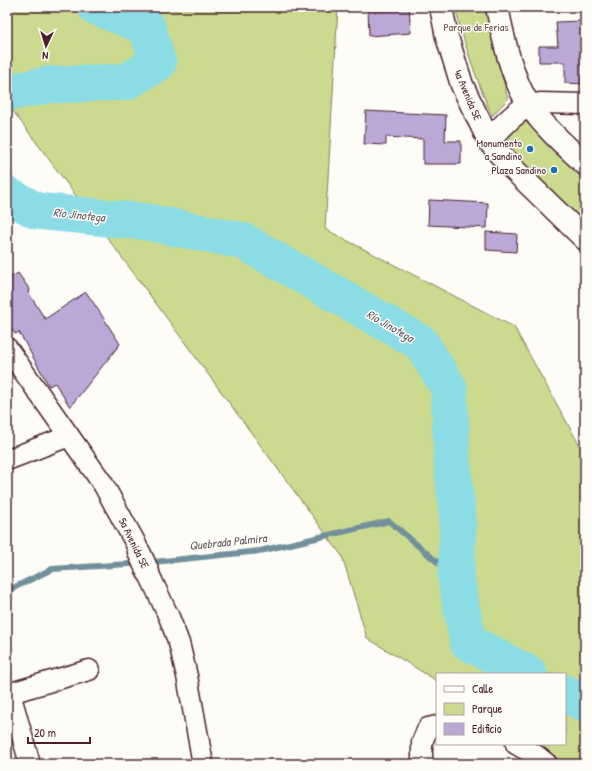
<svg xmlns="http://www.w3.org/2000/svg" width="592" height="771" viewBox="0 0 592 771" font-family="'Patrick Hand',sans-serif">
<rect width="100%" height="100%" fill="#fdfcf7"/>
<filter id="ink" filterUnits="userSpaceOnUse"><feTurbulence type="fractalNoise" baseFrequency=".025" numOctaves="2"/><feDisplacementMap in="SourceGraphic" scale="8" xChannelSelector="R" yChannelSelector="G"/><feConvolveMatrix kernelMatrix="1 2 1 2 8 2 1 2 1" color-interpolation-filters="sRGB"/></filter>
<g filter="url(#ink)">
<!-- green -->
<g fill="#cbda8e" stroke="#8a7c5c">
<polygon points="7,7 338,7 325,229 514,327 585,455 585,764 558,764 533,744 565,744 565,674 437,674 437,681 367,638 342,556 135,275 7,103"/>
<path d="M455,7H488L494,44L508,99L492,116C477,81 464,44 455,7Z"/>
<polygon points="522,118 585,180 585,226 569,211 504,142"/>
</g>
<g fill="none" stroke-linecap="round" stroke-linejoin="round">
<!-- stream -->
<polyline stroke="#71909b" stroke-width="6" points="7,591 52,569 144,563 260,551 389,521 456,578"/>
<!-- river -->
<g stroke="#8bdce5" stroke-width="37">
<polyline points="7,93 47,85 126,82 158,63 147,27 96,7"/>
<polyline points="7,195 37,211 147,222 243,241 421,343 449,388 452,460 458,522 456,578 468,642 529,674"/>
<polyline points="565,693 585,704"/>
</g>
</g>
<!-- building -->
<g fill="#bba8d7" stroke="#4a1f2b">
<polygon points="390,7 409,7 411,33 369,36 368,8"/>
<polygon points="582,21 583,47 585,47 585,84 565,83 565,62 539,62 539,46 558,46 556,22"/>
<polygon points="366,111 446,115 445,141 461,141 461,164 423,164 423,139 386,137 386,145 364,144"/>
<polygon points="429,200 488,203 487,228 428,225"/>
<polygon points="486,232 517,234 516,252 486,250"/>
<polygon points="18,273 30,290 28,292 45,319 86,292 99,311 120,344 70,407 55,383 49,386 19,332 15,334 7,322 7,280"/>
</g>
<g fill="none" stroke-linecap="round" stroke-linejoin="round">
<defs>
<g id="street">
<polyline points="529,105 540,103 585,104"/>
<polyline points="7,348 103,484 135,542 139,552"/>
<polyline points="7,460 69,436"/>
<polyline points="148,572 169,617 179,643 187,676 203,764"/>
<polyline points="10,693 30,764"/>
<polyline points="7,694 89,670"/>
<polyline points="516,744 537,756 547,764"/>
<polyline points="422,764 422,742 428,728 437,726"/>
</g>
<g id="secondary">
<polyline points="441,7 447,37 462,85 489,141 509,165 585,239"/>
<path d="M497,7C503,37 512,81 530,106C545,128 566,146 585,164"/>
<path d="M489,141C500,128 514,113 529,105"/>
<polyline points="139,552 148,572"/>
</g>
</defs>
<!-- street casing -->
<use href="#street" stroke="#4a1f2b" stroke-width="23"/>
<!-- secondary casing -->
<use href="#secondary" stroke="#4a1f2b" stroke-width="25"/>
<!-- street -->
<use href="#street" stroke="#fdfcf7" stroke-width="20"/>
<!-- secondary -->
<use href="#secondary" stroke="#fdfcf7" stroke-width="22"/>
</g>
</g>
<!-- markers -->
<g fill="#1f6fb2" stroke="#fdfcf7" stroke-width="1.5">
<circle cx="530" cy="149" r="4"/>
<circle cx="554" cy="170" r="4"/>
</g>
<g text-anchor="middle" stroke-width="3" stroke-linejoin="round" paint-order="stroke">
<!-- park labels -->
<g font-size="11" fill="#6a4e44" stroke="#fdfcf7">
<text x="476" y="31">Parque de Ferias</text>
</g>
<!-- street labels -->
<g font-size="11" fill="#4a1f2b" stroke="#fdfcf7">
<text transform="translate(468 95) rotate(67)" y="4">4a Avenida SE</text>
<text transform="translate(134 543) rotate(64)" y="4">5a Avenida SE</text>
</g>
<!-- poi labels -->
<g font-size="11" fill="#4a1f2b" stroke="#fdfcf7" text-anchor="end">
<text x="522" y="147">Monumento<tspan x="522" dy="13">a Sandino</tspan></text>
<text x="546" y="174">Plaza Sandino</text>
</g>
<!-- water labels -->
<g font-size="12" font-style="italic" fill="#5e5863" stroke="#fdfcf7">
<text transform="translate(79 215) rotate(6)" y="4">Río Jinotega</text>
<text transform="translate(390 326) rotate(30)" y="4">Río Jinotega</text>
<text transform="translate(228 542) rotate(-6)" y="4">Quebrada Palmira</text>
</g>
</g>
<!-- margin -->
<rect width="592" height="771" fill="none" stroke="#fdfcf7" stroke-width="24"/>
<rect x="12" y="12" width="568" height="747" fill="none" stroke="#4a1f2b" stroke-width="1.5" filter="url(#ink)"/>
<!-- legend -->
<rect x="436" y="673" width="130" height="72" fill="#fdfcf7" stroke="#b5a4a5"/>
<rect x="444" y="686" width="20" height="6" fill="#fdfcf7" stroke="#b5a4a5"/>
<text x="472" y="693" font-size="12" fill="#4a1f2b">Calle</text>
<rect x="444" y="703" width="20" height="12" fill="#cbda8e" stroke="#b5a4a5"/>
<text x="472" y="713" font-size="12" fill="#4a1f2b">Parque</text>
<rect x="444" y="723" width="20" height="12" fill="#bba8d7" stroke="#b5a4a5"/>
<text x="472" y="733" font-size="12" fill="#4a1f2b">Edificio</text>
<!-- north arrow -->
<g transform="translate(46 46) rotate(184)" stroke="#fdfcf7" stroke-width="3" paint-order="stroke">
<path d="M0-3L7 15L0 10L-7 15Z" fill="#4a1f2b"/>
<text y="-6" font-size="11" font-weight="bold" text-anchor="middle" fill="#4a1f2b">N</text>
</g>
<!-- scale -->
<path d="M28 737v6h62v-6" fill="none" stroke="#4a1f2b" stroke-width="2"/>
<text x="34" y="737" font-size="12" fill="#4a1f2b" stroke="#fdfcf7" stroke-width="3" paint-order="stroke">20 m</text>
</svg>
